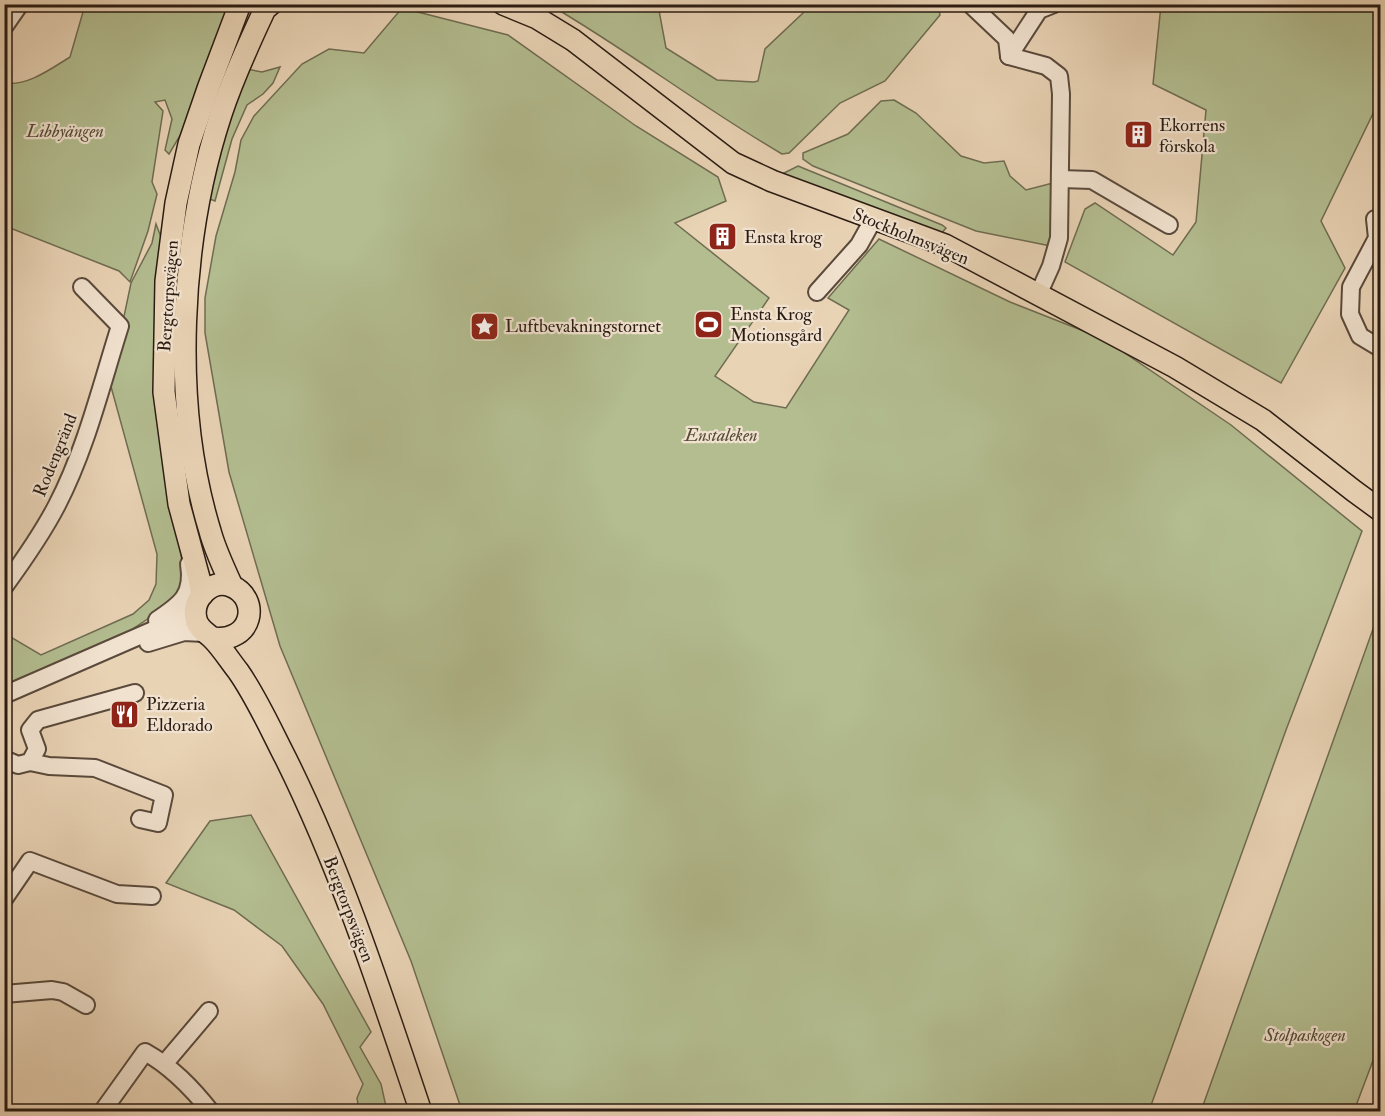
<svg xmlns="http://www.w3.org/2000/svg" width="1385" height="1116" viewBox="0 0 1385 1116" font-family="'IM FELL Double Pica',serif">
<rect width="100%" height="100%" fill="#e9d3b5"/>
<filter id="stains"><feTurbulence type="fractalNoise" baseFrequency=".00333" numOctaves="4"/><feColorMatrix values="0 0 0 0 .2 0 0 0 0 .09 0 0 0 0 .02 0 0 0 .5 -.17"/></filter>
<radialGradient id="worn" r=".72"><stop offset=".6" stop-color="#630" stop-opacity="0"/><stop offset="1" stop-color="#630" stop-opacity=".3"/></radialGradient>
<!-- green -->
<g fill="#b3bd90" stroke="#6f6c52" stroke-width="1.5">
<path d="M85,5H231L196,90L187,124L169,154L165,150L172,119L165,100L155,102L163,111L152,182L157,194L148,231L130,282L119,271L5,226L4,83C27,87 52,68 70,57Z"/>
<path d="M550,5H658L666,48L717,80L754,82L758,81L765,49L803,13L807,5H938L940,15L885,81L840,103L789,153L782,154C703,108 629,51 550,5Z"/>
<polygon points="1161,5 1380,5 1380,99 1321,221 1345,268 1281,383 1065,262 1085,209 1095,203 1173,255 1196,222 1206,110 1153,84"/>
<polygon points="402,8 508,35 636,126 718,177 726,201 675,223 769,298 715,376 754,402 786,408 849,310 828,298 879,239 1010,302 1104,339 1231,425 1362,531 1286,730 1149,1111 462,1111 411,961 280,646 229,472 205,333 205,298 216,236 235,172 241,140 254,116 302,64 329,49 364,53"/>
<polygon points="280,67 273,83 263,94 247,105 232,139 215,201 207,198 235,93 247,69 262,72"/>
<polygon points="894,100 916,113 961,156 984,163 1004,161 1010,176 1026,190 1053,183 1051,246 976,231 813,166 803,159 803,153 848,134 881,101"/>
<polygon points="798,166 942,225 946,228 939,236 778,176"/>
<polygon points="156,224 161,237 155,352 171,498 185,577 179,598 128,632 5,685 4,633 41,655 133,614 149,600 156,584 157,554 110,383 131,283 152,243"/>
<polygon points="1378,615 1380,616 1380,1042 1354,1111 1201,1111"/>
<polygon points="251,815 371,1032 360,1047 381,1084 387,1111 359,1111 357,1098 363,1084 323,1004 282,946 234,910 166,883 210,821"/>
</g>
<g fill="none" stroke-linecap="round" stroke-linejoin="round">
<defs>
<g id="minor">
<polyline points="970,4 1007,39 1009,56"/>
<polyline points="4,27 20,4"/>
<polyline points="1009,56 1046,66 1059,76 1061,94 1059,238 1051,266 1038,295"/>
<polyline points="1009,56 1039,10 1054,4"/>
<polyline points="1061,179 1092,180 1169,225"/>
<polyline points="1375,219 1377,238 1351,287 1350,314 1360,336 1380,348"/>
<polyline points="817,292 859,245 873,220"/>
<path d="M4,587C23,561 42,534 57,505C86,449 101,386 120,326L82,287"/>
<path d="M157,620C181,604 194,595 189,564"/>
<polyline points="148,643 184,632 204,633"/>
<polyline points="4,695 183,617 197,602"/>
<polyline points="4,759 18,765 30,762 37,749 30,730 38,720 135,693"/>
<polyline points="30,762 49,766 95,768 164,795 158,823 140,819"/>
<polyline points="4,899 30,861 117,894 152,896"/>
<polyline points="4,994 52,990 63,992 86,1005"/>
<polyline points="165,1063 209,1011"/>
<path d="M102,1112L145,1052C172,1067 192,1088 211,1112"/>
</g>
<g id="major">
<polyline points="503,4 537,18 573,40 733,163 772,181 945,245 1175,367 1263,420 1354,491 1380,510"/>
<path d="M232,586C224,568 215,550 210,531C171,404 180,239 221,114C233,78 249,43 265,9L271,4"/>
<polyline points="202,595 199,578 179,504 164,392 166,281 176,203 189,144 209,86 240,4"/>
<path d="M212,638C253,644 261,598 231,586C212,578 191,599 196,619C198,629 206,632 213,639C222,648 230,661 238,671C257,698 271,730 286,759C342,872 381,993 421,1112"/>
</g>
</defs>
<!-- minor casing -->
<use href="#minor" stroke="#5a4a3c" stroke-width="20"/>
<!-- major casing -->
<use href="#major" stroke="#2b1c13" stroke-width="24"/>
<!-- minor -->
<use href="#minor" stroke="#f1e2cf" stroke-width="16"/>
<!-- major -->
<use href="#major" stroke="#e9d3b5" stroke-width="21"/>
</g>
<!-- icons -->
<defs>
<symbol id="building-square" viewBox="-11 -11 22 22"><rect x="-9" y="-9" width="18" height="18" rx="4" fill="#8f2418" stroke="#f1e2cf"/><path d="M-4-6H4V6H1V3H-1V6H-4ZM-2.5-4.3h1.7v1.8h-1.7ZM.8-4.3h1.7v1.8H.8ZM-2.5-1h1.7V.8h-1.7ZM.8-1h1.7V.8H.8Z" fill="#fff"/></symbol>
<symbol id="stadium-square" viewBox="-11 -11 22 22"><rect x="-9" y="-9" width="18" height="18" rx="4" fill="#8f2418" stroke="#f1e2cf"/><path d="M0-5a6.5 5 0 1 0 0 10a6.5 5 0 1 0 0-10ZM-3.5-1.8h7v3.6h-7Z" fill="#fff"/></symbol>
<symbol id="sight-square" viewBox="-11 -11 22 22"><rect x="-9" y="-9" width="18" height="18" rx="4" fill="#8f2418" stroke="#f1e2cf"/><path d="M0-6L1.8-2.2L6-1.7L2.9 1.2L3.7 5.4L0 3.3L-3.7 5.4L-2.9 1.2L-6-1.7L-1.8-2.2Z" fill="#fff"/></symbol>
<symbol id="restaurant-square" viewBox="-11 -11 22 22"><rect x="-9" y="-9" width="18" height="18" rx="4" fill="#8f2418" stroke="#f1e2cf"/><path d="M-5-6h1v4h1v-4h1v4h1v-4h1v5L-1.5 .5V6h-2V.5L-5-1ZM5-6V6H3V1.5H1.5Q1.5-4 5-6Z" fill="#fff"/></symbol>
</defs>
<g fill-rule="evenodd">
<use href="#building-square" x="1122" y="118" width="33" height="33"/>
<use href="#building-square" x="706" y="220" width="33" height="33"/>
<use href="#stadium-square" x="692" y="308" width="33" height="33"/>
<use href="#sight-square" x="468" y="310" width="33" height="33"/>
<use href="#restaurant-square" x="108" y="698" width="33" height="33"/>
</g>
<g text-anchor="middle" stroke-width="4.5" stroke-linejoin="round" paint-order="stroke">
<!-- poi labels -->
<g font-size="18" fill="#2b1c13" stroke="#f1e2cf" text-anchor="start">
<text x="1159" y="131">Ekorrens<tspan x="1159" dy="21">förskola</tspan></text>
<text x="744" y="243">Ensta krog</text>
<text x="730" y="320">Ensta Krog<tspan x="730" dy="21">Motionsgård</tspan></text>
<text x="505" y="332">Luftbevakningstornet</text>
<text x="146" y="710">Pizzeria<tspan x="146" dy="21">Eldorado</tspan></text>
</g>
<!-- park labels -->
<g font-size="18" font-style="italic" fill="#544c38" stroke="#f1e2cf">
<text x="65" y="137">Libbyängen</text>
<text x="721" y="441">Enstaleken</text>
<text x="1305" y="1041">Stolpaskogen</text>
</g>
<!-- street labels -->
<g font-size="18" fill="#2b1c13" stroke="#f1e2cf">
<text transform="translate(911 236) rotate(22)" y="6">Stockholmsvägen</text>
<text transform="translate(168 296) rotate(-86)" y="6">Bergtorpsvägen</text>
<text transform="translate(55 455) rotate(-68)" y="6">Rodengränd</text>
<text transform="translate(349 909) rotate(69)" y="6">Bergtorpsvägen</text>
</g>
</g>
<!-- margin -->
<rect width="1385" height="1116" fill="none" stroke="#e9d3b5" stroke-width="24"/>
<rect x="6" y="6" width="1373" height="1104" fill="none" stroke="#2b1c13" stroke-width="3"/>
<rect x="12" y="12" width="1361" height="1092" fill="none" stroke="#2b1c13" stroke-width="1.5"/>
<rect width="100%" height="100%" filter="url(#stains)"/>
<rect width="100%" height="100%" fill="url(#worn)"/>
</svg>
